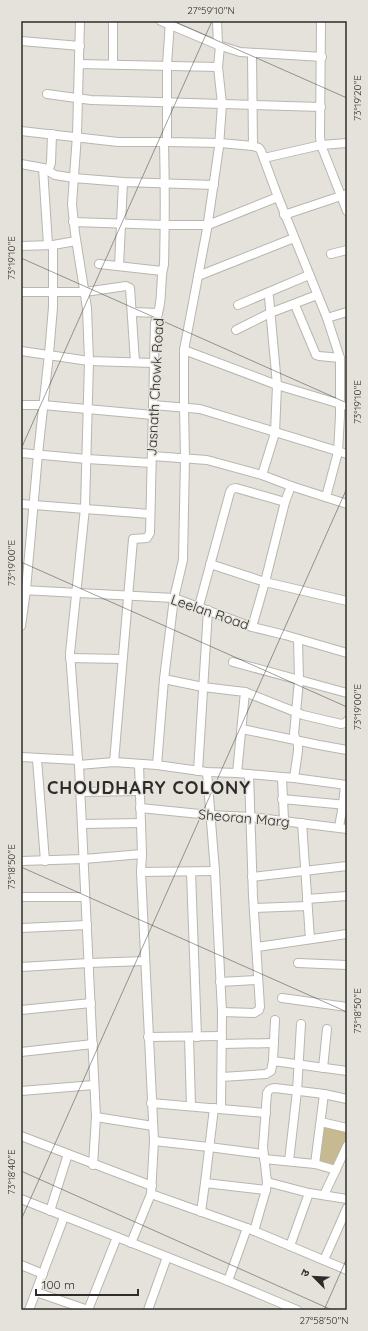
<svg xmlns="http://www.w3.org/2000/svg" width="368" height="1331" viewBox="0 0 368 1331" font-family="Quicksand,'Noto Sans Devanagari',sans-serif">
<rect width="100%" height="100%" fill="#e5e2db"/>
<!-- green -->
<polygon fill="#c7ba91" points="321,1122 347,1128 347,1146 336,1170 315,1164"/>
<g fill="none" stroke-linecap="round" stroke-linejoin="round">
<defs>
<g id="street">
<polyline points="161,21 218,45 240,52 322,57"/>
<polyline points="170,21 167,65 167,142 220,143 253,146 259,148 261,151 278,197 327,318 340,358 340,416 338,452 326,497"/>
<polyline points="217,21 218,45"/>
<polyline points="321,21 320,136 321,145 347,211"/>
<polyline points="21,41 80,46"/>
<polyline points="252,53 253,146"/>
<polyline points="79,64 218,67"/>
<polyline points="113,64 113,21"/>
<polyline points="47,94 91,100 321,107"/>
<path d="M21,131L118,142H164C165,183 165,224 164,265C161,274 162,282 161,291C161,302 159,312 155,323L150,533L147,538L133,539L114,762"/>
<polyline points="264,158 321,145 347,143"/>
<polyline points="21,164 43,168 55,175 74,178 123,182 214,185"/>
<polyline points="43,168 48,245"/>
<polyline points="48,171 51,163 52,134"/>
<polyline points="284,215 347,194"/>
<polyline points="73,222 165,225 208,225 278,197"/>
<polyline points="21,246 53,245 76,241"/>
<polyline points="331,254 347,250"/>
<polyline points="99,264 162,271"/>
<polyline points="119,266 123,182"/>
<polyline points="198,276 294,238"/>
<polyline points="21,292 85,292 126,286 130,288 135,362"/>
<polyline points="238,305 309,275"/>
<polyline points="295,305 316,355 319,356 340,358"/>
<polyline points="133,312 158,313"/>
<polyline points="327,318 347,312"/>
<polyline points="236,330 270,313 317,295"/>
<polyline points="184,350 277,385 347,406"/>
<polyline points="21,351 89,361 154,363"/>
<polyline points="21,405 43,405 153,415"/>
<polyline points="153,405 200,409 347,454"/>
<polyline points="21,453 87,459 151,463"/>
<polyline points="152,456 207,460 262,475 291,486 347,504"/>
<polyline points="262,475 275,433 277,385 269,297"/>
<polyline points="21,504 150,514"/>
<polyline points="210,564 265,582 347,601"/>
<polyline points="22,590 174,598 252,627 285,635 347,653"/>
<polyline points="199,606 230,492 232,489 236,488 285,502"/>
<polyline points="21,626 26,590 38,454 49,354 53,307 53,245"/>
<polyline points="252,627 265,582 285,502 291,486"/>
<polyline points="70,658 122,659"/>
<polyline points="233,662 347,693"/>
<polyline points="164,679 203,687 245,692 237,773"/>
<polyline points="245,692 303,715 341,724 345,723 347,721"/>
<polyline points="242,729 319,745 347,750"/>
<polyline points="21,757 78,760 79,765 114,762 157,765 207,772 237,773 294,778 347,785"/>
<polyline points="37,759 45,861"/>
<polyline points="78,760 70,653 85,508 89,361 87,308 75,233 72,204 77,135 80,21"/>
<polyline points="79,765 96,1117 93,1165"/>
<polyline points="157,765 164,679 174,598 183,560 185,458 184,407 184,350 207,229 219,147 222,104 218,67 220,46"/>
<polyline points="198,771 208,610"/>
<polyline points="207,772 215,871 222,1012 221,1108"/>
<polyline points="282,778 284,820"/>
<polyline points="294,778 298,751 298,745 294,734 299,680 298,639"/>
<polyline points="81,792 140,791"/>
<polyline points="282,799 347,805"/>
<polyline points="140,808 210,815 251,817 347,829"/>
<polyline points="302,823 310,939"/>
<polyline points="82,824 141,823"/>
<polyline points="339,827 343,805 345,785"/>
<polyline points="21,861 84,859 142,854"/>
<polyline points="141,872 215,871"/>
<polyline points="191,872 197,1037"/>
<polyline points="252,877 347,866"/>
<polyline points="21,897 85,897"/>
<polyline points="307,899 347,896"/>
<polyline points="254,908 307,906"/>
<polyline points="21,928 87,925"/>
<polyline points="257,947 347,934"/>
<polyline points="298,963 347,965"/>
<polyline points="21,967 89,963 145,961"/>
<polyline points="220,982 258,980"/>
<polyline points="282,998 347,1007"/>
<polyline points="21,1010 91,1003"/>
<polyline points="222,1012 254,1013 259,1010 260,1007 253,896 249,774"/>
<polyline points="148,1037 222,1036"/>
<polyline points="189,1037 191,1106"/>
<polyline points="222,1044 274,1043"/>
<polyline points="21,1052 93,1044"/>
<polyline points="273,1061 347,1071"/>
<polyline points="323,1068 327,1029"/>
<polyline points="222,1077 266,1074 271,1071 273,1061 275,1020"/>
<polyline points="21,1091 94,1085"/>
<polyline points="151,1103 266,1113"/>
<polyline points="96,1117 153,1126"/>
<polyline points="321,1122 347,1128"/>
<polyline points="21,1136 152,1186"/>
<polyline points="154,1141 209,1147 263,1154"/>
<polyline points="264,1159 315,1164 336,1170"/>
<polyline points="289,1161 297,1091 301,1024"/>
<polyline points="315,1164 324,1094"/>
<polyline points="267,1182 309,1193 347,1199"/>
<polyline points="205,1183 266,1190"/>
<polyline points="151,1194 247,1228 347,1270"/>
<polyline points="324,1195 347,1146"/>
<polyline points="21,1199 228,1281 297,1310"/>
<polyline points="50,1211 68,1154"/>
<polyline points="201,1212 205,1183 214,1108"/>
<path d="M254,1231L266,1190L267,1182L263,1147L267,1093C269,1089 271,1088 275,1088L324,1094L347,1099"/>
<polyline points="131,1243 151,1194 154,1141 141,872 142,854 139,764"/>
<polyline points="290,1246 309,1193"/>
<polyline points="324,1260 347,1208"/>
<polyline points="21,1265 43,1274"/>
<polyline points="228,1281 247,1228"/>
<polyline points="36,1292 88,1310"/>
<polyline points="29,1310 64,1217"/>
<polyline points="88,1310 117,1237"/>
<polyline points="148,1310 167,1257"/>
</g>
</defs>
<!-- street casing -->
<use href="#street" stroke="#b9b6af" stroke-width="10"/>
<!-- street -->
<use href="#street" stroke="#fff" stroke-width="8"/>
</g>
<!-- ticks -->
<path fill="none" stroke="#2d2c2a" stroke-width="1" stroke-opacity="0.45" d="M173,21L347,98M21,258L347,403M21,449L212,21M21,562L347,707M21,867L347,1012M21,1171L332,1310M21,1220L347,488M324,1310L347,1258"/>
<g text-anchor="middle" stroke-width="3" stroke-linejoin="round" paint-order="stroke">
<!-- street labels -->
<g font-size="14" fill="#2d2c2a" stroke="#e5e2db">
<text transform="translate(155 387) rotate(-87)" y="5">Jasnath Chowk Road</text>
<text transform="translate(210 612) rotate(19)" y="5">Leelan Road</text>
<text transform="translate(244 818) rotate(5)" y="5">Sheoran Marg</text>
</g>
<!-- district labels -->
<g font-size="18" font-weight="bold" letter-spacing="1" fill="#2d2c2a" stroke="#e5e2db">
<text x="149" y="794">CHOUDHARY COLONY</text>
</g>
</g>
<!-- border -->
<rect width="368" height="1331" fill="none" stroke="#e5e2db" stroke-width="44"/>
<!-- north arrow -->
<g transform="translate(314 1277) rotate(294)" stroke="#e5e2db" stroke-width="3" paint-order="stroke">
<path d="M0-3L7 15L0 10L-7 15Z" fill="#2d2c2a"/>
<text y="-6" font-size="11" font-weight="bold" text-anchor="middle" fill="#2d2c2a">उ</text>
</g>
<!-- scale -->
<path d="M36 1289v6h102v-6" fill="none" stroke="#2d2c2a" stroke-width="2"/>
<text x="42" y="1289" font-size="12" fill="#2d2c2a" stroke="#e5e2db" stroke-width="3" paint-order="stroke">100 m</text>
<rect x="22" y="22" width="324" height="1287" fill="none" stroke="#2d2c2a" stroke-width="1.5"/>
<g font-size="10" text-anchor="middle" fill="#2d2c2a">
<text x="211" y="14">27°59'10"N</text>
<text transform="translate(357 98) rotate(-90)" y="4">73°19'20"E</text>
<text transform="translate(11 258) rotate(-90)" y="4">73°19'10"E</text>
<text transform="translate(357 402) rotate(-90)" y="4">73°19'10"E</text>
<text transform="translate(11 563) rotate(-90)" y="4">73°19'00"E</text>
<text transform="translate(357 707) rotate(-90)" y="4">73°19'00"E</text>
<text transform="translate(11 867) rotate(-90)" y="4">73°18'50"E</text>
<text transform="translate(357 1011) rotate(-90)" y="4">73°18'50"E</text>
<text transform="translate(11 1172) rotate(-90)" y="4">73°18'40"E</text>
<text x="324" y="1324">27°58'50"N</text>
</g>
</svg>
